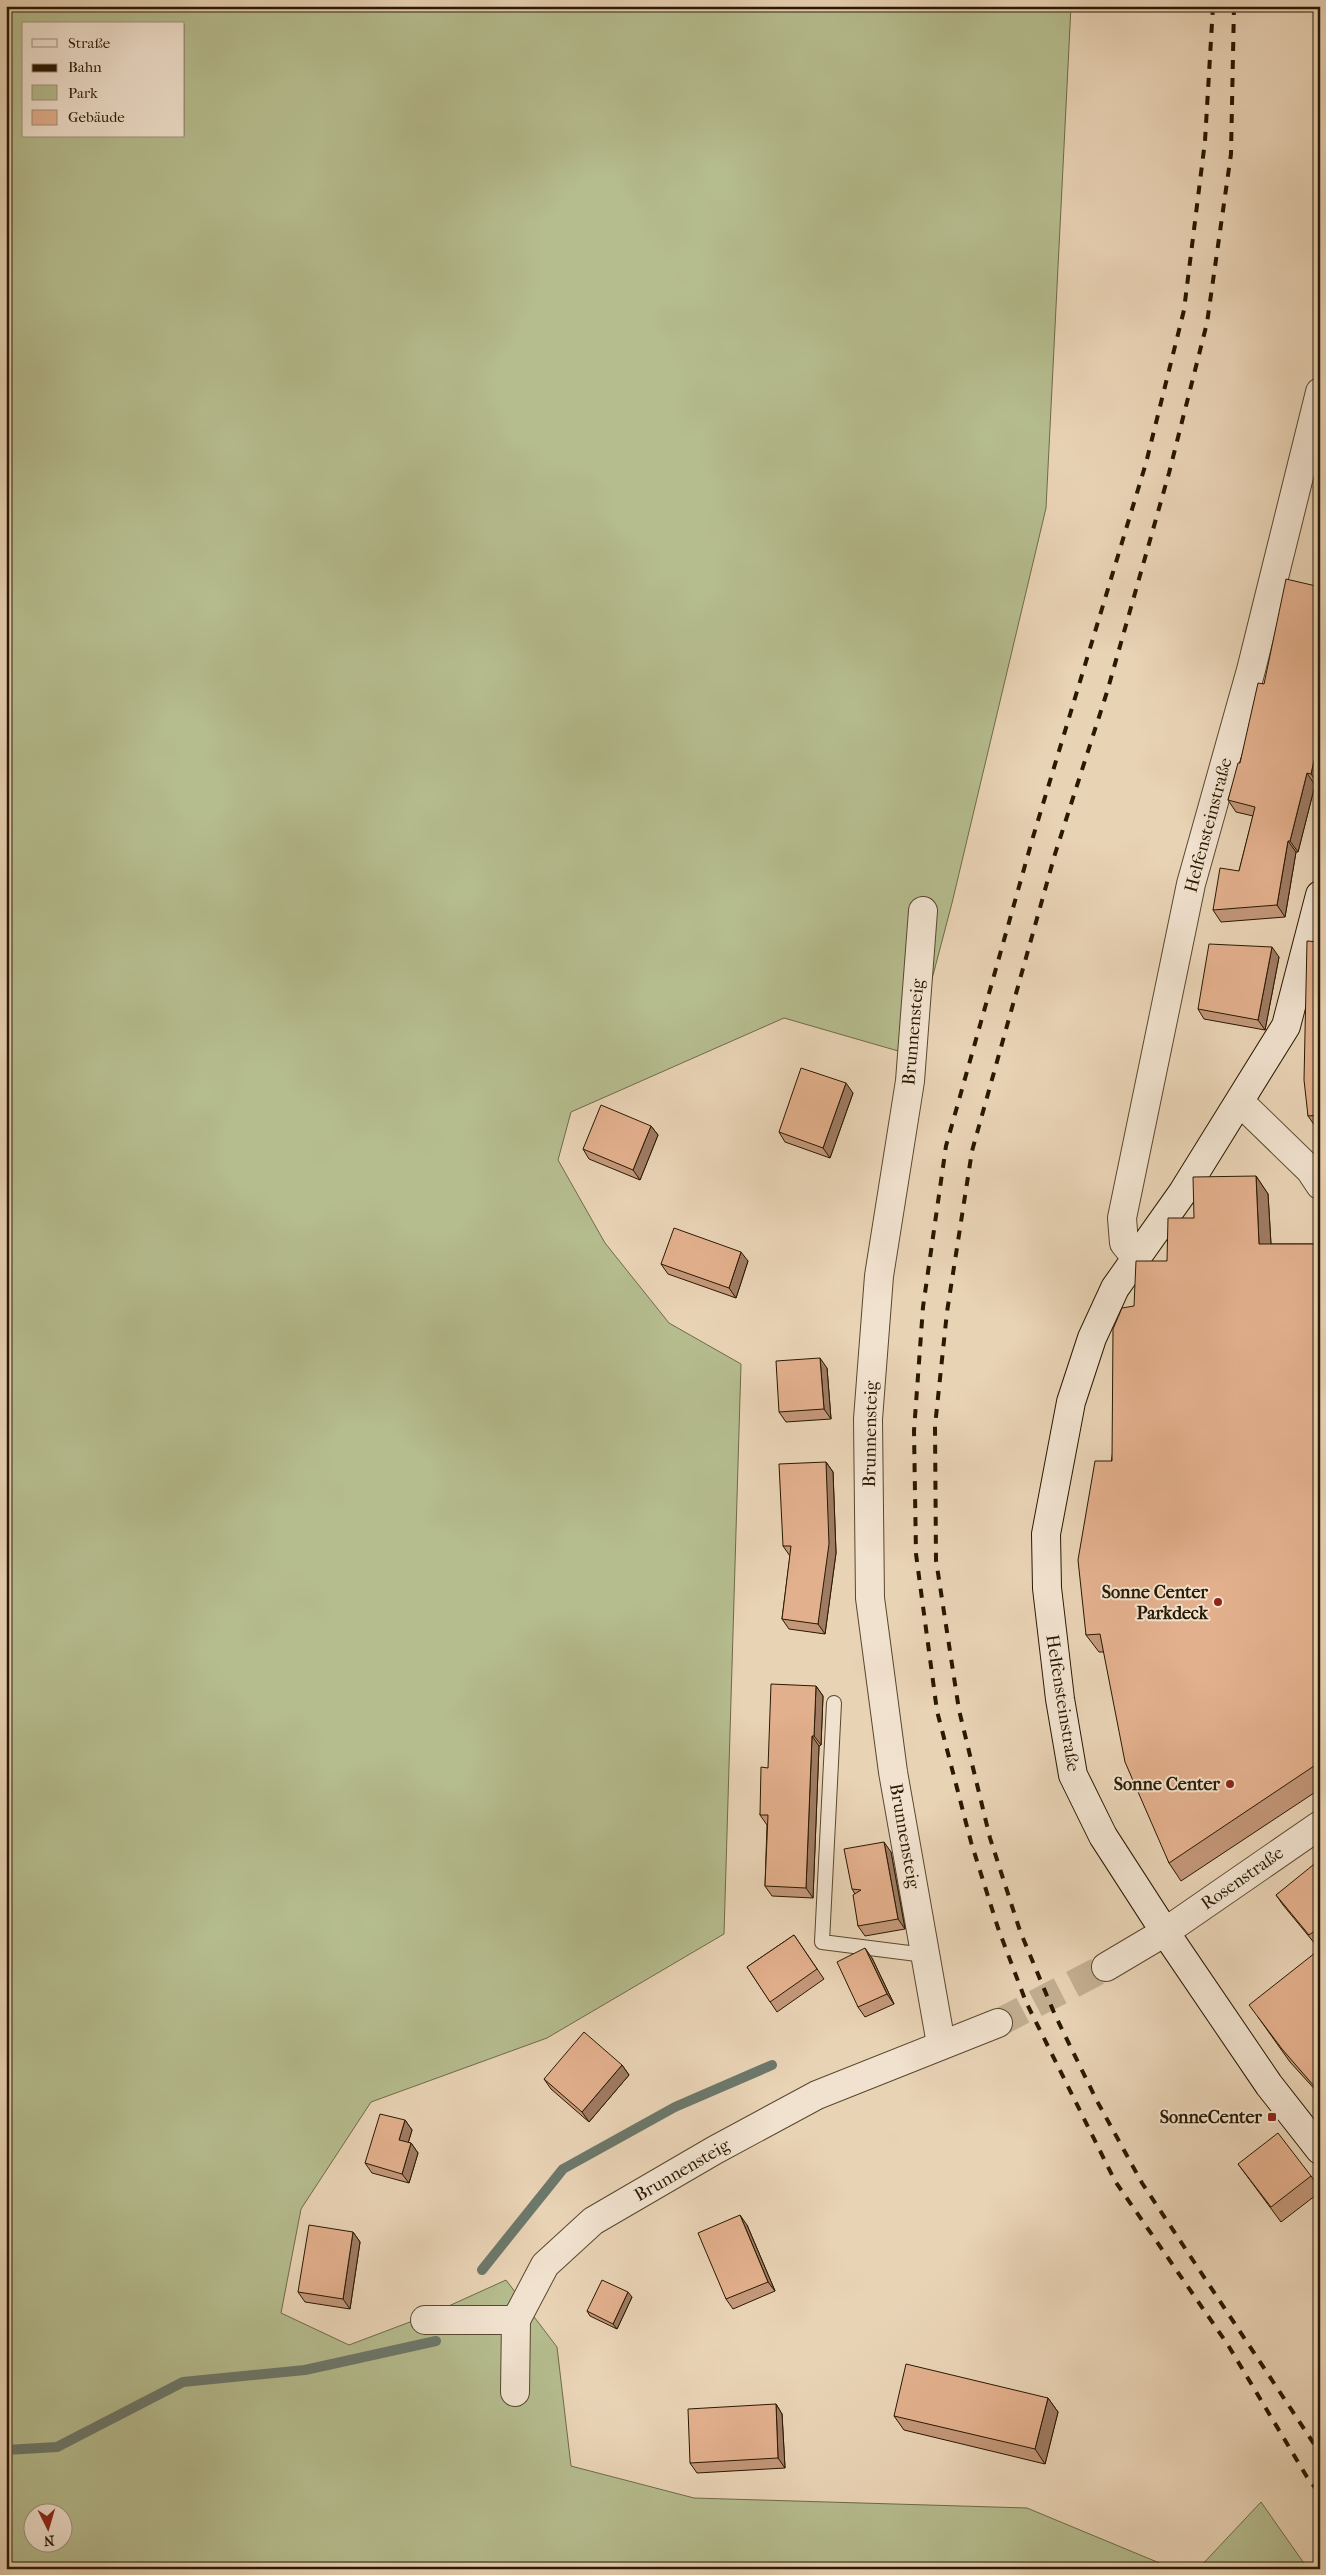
<svg xmlns="http://www.w3.org/2000/svg" width="1326" height="2575" viewBox="0 0 1326 2575" font-family="'IM FELL French Canon',serif">
<rect width="100%" height="100%" fill="#e9d3b5"/>
<filter id="stains"><feTurbulence type="fractalNoise" baseFrequency=".004" numOctaves="4"/><feColorMatrix values="0 0 0 0 .2 0 0 0 0 .09 0 0 0 0 .02 0 0 0 .5 -.17"/></filter>
<radialGradient id="worn" r=".72"><stop offset=".6" stop-color="#630" stop-opacity="0"/><stop offset="1" stop-color="#630" stop-opacity=".3"/></radialGradient>
<!-- green -->
<g fill="#b5bc8e" stroke="#6f6a48" fill-rule="evenodd">
<path d="M6,6H1071L1046,508L952,903L912,1055L784,1018L571,1112L558,1160L605,1243L669,1323L741,1364L724,1934L547,2038L371,2102L301,2209L281,2313L349,2345L431,2314L506,2280L557,2347L571,2466L694,2498L1027,2508L1174,2569H6ZM24,24H184V136H24ZM32,2512H62V2542H32Z"/>
<polygon points="1261,2502 1308,2569 1198,2569"/>
</g>
<g fill="none" stroke-linecap="round" stroke-linejoin="round">
<!-- stream -->
<g stroke="#6c786b" stroke-width="10">
<polyline points="482,2270 563,2169 675,2107 772,2065"/>
<polyline points="6,2450 57,2447 183,2382 305,2370 436,2341"/>
</g>
<!-- street-tunnel -->
<polyline stroke="#c3ae91" stroke-width="28" stroke-dasharray="28 14" stroke-linecap="butt" points="998,2023 1106,1967"/>
<defs>
<polyline id="lane" points="834,1703 822,1942 925,1955"/>
<g id="street">
<polyline points="923,911 910,1081 879,1276 868,1419 870,1598 893,1772 941,2044"/>
<polyline points="1240,1102 1310,1170 1320,1185"/>
<polyline points="1136,1258 1124,1243 1122,1218 1191,884 1251,670 1320,392"/>
<polyline points="1106,1967 1165,1932 1320,1825"/>
<polyline points="425,2320 516,2320"/>
<polyline points="515,2392 516,2320 545,2265 593,2221 715,2150 817,2095 998,2023"/>
</g>
<polyline id="secondary" points="1320,895 1286,1026 1183,1192 1115,1288 1092,1338 1071,1402 1046,1534 1047,1588 1060,1699 1073,1775 1103,1836 1165,1932 1269,2085 1320,2150"/>
</defs>
<!-- lane casing -->
<use href="#lane" stroke="#59482e" stroke-width="16"/>
<!-- street casing -->
<use href="#street" stroke="#59482e" stroke-width="30"/>
<!-- secondary casing -->
<use href="#secondary" stroke="#291901" stroke-width="30"/>
<!-- lane -->
<use href="#lane" stroke="#f1e2cf" stroke-width="14"/>
<!-- street -->
<use href="#street" stroke="#f1e2cf" stroke-width="28"/>
<!-- secondary -->
<use href="#secondary" stroke="#f1e2cf" stroke-width="28"/>
<!-- rail -->
<g stroke="#291901" stroke-width="4" stroke-dasharray="9 9" stroke-linecap="butt">
<polyline points="1213,6 1205,141 1184,310 1146,463 1033,837 946,1146 923,1307 914,1431 916,1554 937,1711 971,1842 998,1928 1026,2002 1115,2181 1228,2345 1307,2477 1320,2494"/>
<polyline points="1234,6 1231,154 1207,323 1169,473 1107,692 1055,854 972,1151 947,1312 935,1426 936,1560 959,1710 990,1838 1020,1931 1055,2015 1097,2101 1142,2183 1320,2453"/>
</g>
</g>
<!-- wall -->
<g fill="#c39779" stroke="#291901">
<polygon points="1320,569 1320,780 1319,785 1315,785 1298,852 1296,852 1285,917 1221,922 1213,910 1239,871 1253,816 1236,812 1228,800 1264,684 1316,586"/>
<polygon points="1320,942 1320,1133 1308,1116"/>
<polygon points="1279,957 1265,1030 1204,1019 1198,1009"/>
<polygon points="853,1093 830,1158 785,1142 779,1132"/>
<polygon points="651,1126 658,1135 640,1180 589,1159 583,1149"/>
<polygon points="1256,1176 1268,1194 1271,1244 1320,1244 1320,1789 1181,1881 1169,1863 1104,1652 1099,1652 1086,1635 1134,1306 1167,1261 1194,1218"/>
<polygon points="748,1261 736,1298 668,1274 661,1264"/>
<polygon points="827,1368 831,1419 786,1422 779,1412"/>
<polygon points="826,1462 833,1472 836,1553 825,1634 789,1629 782,1619 790,1556 783,1546"/>
<polygon points="816,1686 823,1696 821,1745 819,1746 813,1898 772,1896 765,1886 767,1825 760,1815 768,1768"/>
<polygon points="891,1852 905,1929 865,1936 858,1926 855,1894 852,1889"/>
<polygon points="1320,1864 1320,1942 1316,1945 1283,1905 1276,1895"/>
<polygon points="794,1935 824,1979 777,2012 747,1967"/>
<polygon points="1320,1949 1320,2095 1290,2062 1258,2017"/>
<polygon points="872,1958 894,2004 865,2017 858,2007"/>
<polygon points="622,2065 629,2075 589,2122 551,2089 544,2079"/>
<polygon points="405,2120 412,2130 408,2143 411,2143 418,2153 409,2183 372,2173 365,2163"/>
<polygon points="1238,2164 1311,2176 1320,2188 1320,2192 1281,2222"/>
<polygon points="747,2225 775,2291 733,2309 726,2299"/>
<polygon points="353,2232 360,2242 350,2309 305,2302 298,2292"/>
<polygon points="632,2297 617,2329 590,2316 587,2311"/>
<polygon points="1048,2398 1058,2412 1045,2464 904,2430 894,2416"/>
<polygon points="776,2404 782,2414 785,2468 697,2473 690,2463"/>
</g>
<!-- shaded-wall -->
<g fill="#9f7b63" stroke="#291901">
<polygon points="1320,733 1320,780 1319,785 1311,774"/>
<polygon points="1307,773 1315,785 1298,852 1290,841"/>
<polygon points="1288,841 1296,852 1285,917 1277,905"/>
<polygon points="1272,947 1279,957 1265,1030 1258,1020"/>
<polygon points="846,1083 853,1093 830,1158 823,1148"/>
<polygon points="651,1126 658,1135 640,1180 633,1170"/>
<polygon points="1256,1176 1268,1194 1272,1262 1259,1244"/>
<polygon points="741,1252 748,1261 736,1298 729,1288"/>
<polygon points="820,1358 827,1368 831,1419 824,1409"/>
<polygon points="826,1462 833,1472 836,1553 825,1634 818,1624"/>
<polygon points="816,1686 823,1696 821,1745 814,1736"/>
<polygon points="812,1736 819,1746 813,1898 806,1888"/>
<polygon points="884,1842 891,1852 905,1929 898,1919"/>
<polygon points="865,1948 872,1958 894,2004 887,1994"/>
<polygon points="622,2065 629,2075 589,2122 582,2112"/>
<polygon points="405,2120 412,2130 406,2150 399,2140"/>
<polygon points="411,2143 418,2153 409,2183 402,2174"/>
<polygon points="740,2215 747,2225 775,2291 768,2282"/>
<polygon points="353,2232 360,2242 350,2309 343,2299"/>
<polygon points="628,2292 632,2297 617,2329 613,2324"/>
<polygon points="1048,2398 1058,2412 1045,2464 1035,2449"/>
<polygon points="776,2404 782,2414 785,2468 778,2458"/>
</g>
<!-- building -->
<g fill="#e3b08d" stroke="#291901">
<polygon points="1320,519 1320,530 1317,530"/>
<polygon points="1320,569 1320,733 1311,774 1307,773 1290,841 1288,841 1277,905 1213,910 1220,868 1239,871 1255,807 1228,800 1238,763 1240,763 1258,683 1264,684 1286,579 1316,586"/>
<polygon points="1307,941 1320,942 1320,1115 1308,1116 1304,1080"/>
<polygon points="1209,944 1272,947 1258,1020 1198,1009"/>
<polygon points="801,1068 846,1083 823,1148 779,1132"/>
<polygon points="601,1105 651,1126 633,1170 583,1149"/>
<polygon points="1256,1176 1259,1244 1320,1244 1320,1762 1169,1863 1125,1762 1100,1634 1086,1635 1078,1560 1095,1461 1112,1461 1113,1329 1122,1308 1134,1306 1136,1261 1167,1261 1168,1218 1194,1218 1193,1177"/>
<polygon points="674,1228 741,1252 729,1288 661,1264"/>
<polygon points="820,1358 824,1409 779,1412 776,1361"/>
<polygon points="826,1462 829,1544 818,1624 782,1619 791,1546 783,1546 779,1464"/>
<polygon points="771,1684 816,1686 814,1736 812,1736 806,1888 765,1886 768,1815 760,1815 761,1767 768,1768"/>
<polygon points="884,1842 898,1919 858,1926 853,1895 861,1890 852,1889 844,1849"/>
<polygon points="1318,1861 1320,1864 1320,1927 1309,1935 1276,1895"/>
<polygon points="794,1935 817,1969 770,2002 747,1967"/>
<polygon points="865,1948 887,1994 858,2007 837,1962"/>
<polygon points="1320,1949 1320,2093 1282,2049 1249,2005"/>
<polygon points="584,2032 622,2065 582,2112 544,2079"/>
<polygon points="380,2114 405,2120 399,2140 411,2143 402,2174 365,2163"/>
<polygon points="1278,2133 1311,2176 1271,2207 1238,2164"/>
<polygon points="740,2215 768,2282 726,2299 698,2233"/>
<polygon points="309,2225 353,2232 343,2299 298,2292"/>
<polygon points="602,2280 628,2292 613,2324 587,2311"/>
<polygon points="906,2364 1048,2398 1035,2449 894,2416"/>
<polygon points="776,2404 778,2458 690,2463 688,2409"/>
</g>
<!-- markers -->
<g fill="#8f2418" stroke="#f1e2cf" stroke-width="2">
<circle cx="1218" cy="1602" r="5"/>
<circle cx="1230" cy="1784" r="5"/>
<rect x="1267" y="2112" width="10" height="10" rx="2.5"/>
</g>
<g text-anchor="middle" stroke-width="4" stroke-linejoin="round" paint-order="stroke">
<!-- street labels -->
<g font-size="18" fill="#291901" stroke="#f1e2cf">
<text transform="translate(1208 825) rotate(-75)" y="6">Helfensteinstraße</text>
<text transform="translate(913 1032) rotate(-85)" y="6">Brunnensteig</text>
<text transform="translate(870 1434) rotate(-89)" y="6">Brunnensteig</text>
<text transform="translate(1063 1703) rotate(81)" y="6">Helfensteinstraße</text>
<text transform="translate(905 1836) rotate(80)" y="6">Brunnensteig</text>
<text transform="translate(1242 1878) rotate(-35)" y="6">Rosenstraße</text>
<text transform="translate(682 2170) rotate(-30)" y="6">Brunnensteig</text>
</g>
<!-- poi labels -->
<g font-size="18" font-weight="bold" fill="#291901" stroke="#f1e2cf" text-anchor="end">
<text x="1208" y="1598">Sonne Center<tspan x="1208" dy="21">Parkdeck</tspan></text>
<text x="1220" y="1790">Sonne Center</text>
<text x="1262" y="2123">SonneCenter</text>
</g>
</g>
<!-- margin -->
<rect width="1326" height="2575" fill="none" stroke="#e9d3b5" stroke-width="25"/>
<rect x="8" y="8" width="1311" height="2560" fill="none" stroke="#291901" stroke-width="2.5"/>
<rect x="12" y="12" width="1301" height="2550" fill="none" stroke="#291901"/>
<!-- legend -->
<rect x="22" y="22" width="162" height="115" fill="#f1e2cf" stroke="#a1927d"/>
<rect x="32" y="39" width="25" height="8" fill="#f1e2cf" stroke="#a1927d"/>
<text x="68" y="48" font-size="15" fill="#291901">Straße</text>
<rect x="32" y="64" width="25" height="8" fill="#291901" stroke="#a1927d"/>
<text x="68" y="72" font-size="15" fill="#291901">Bahn</text>
<rect x="32" y="85" width="25" height="15" fill="#b5bc8e" stroke="#a1927d"/>
<text x="68" y="98" font-size="15" fill="#291901">Park</text>
<rect x="32" y="110" width="25" height="15" fill="#e3b08d" stroke="#a1927d"/>
<text x="68" y="122" font-size="15" fill="#291901">Gebäude</text>
<!-- north arrow -->
<g transform="translate(48 2528) rotate(175)"><circle r="24" fill="#f1e2cf" stroke="#a1927d"/>
<path d="M0-4L9 19L0 12L-9 19Z" fill="#8f2418"/>
<text y="-8" font-size="14" font-weight="bold" text-anchor="middle" fill="#291901">N</text>
</g>
<rect width="100%" height="100%" filter="url(#stains)"/>
<rect width="100%" height="100%" fill="url(#worn)"/>
</svg>
